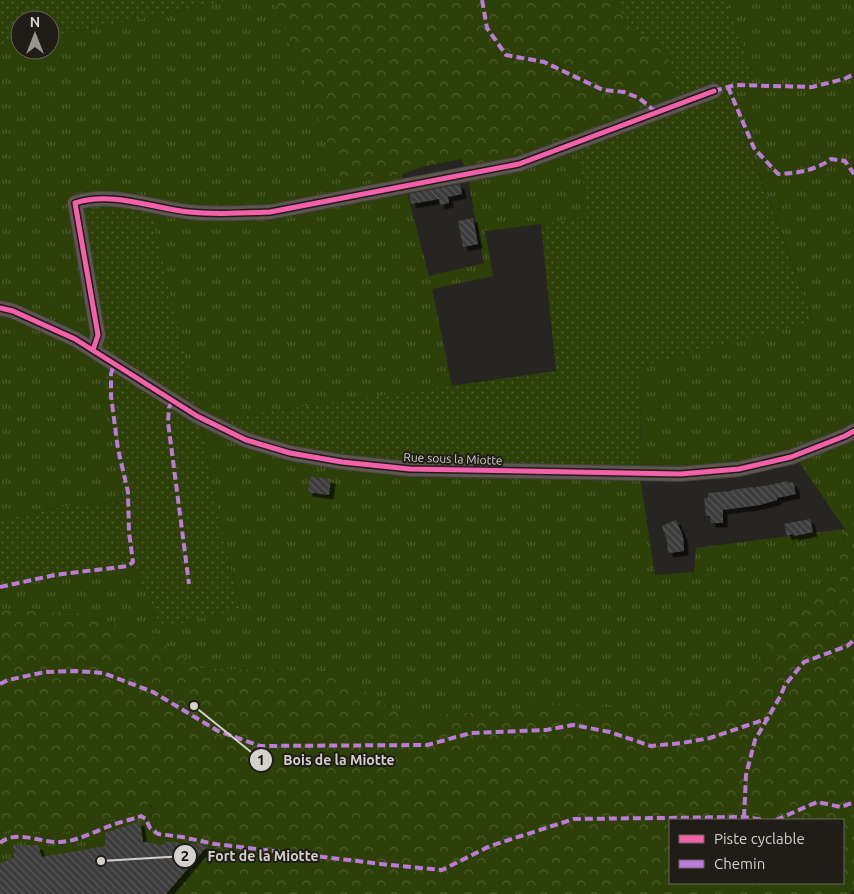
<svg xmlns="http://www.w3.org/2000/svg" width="854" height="894" viewBox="0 0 854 894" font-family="Ubuntu,sans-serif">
<defs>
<pattern id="grass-tufts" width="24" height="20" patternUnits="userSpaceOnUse" patternTransform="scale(1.25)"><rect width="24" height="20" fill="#2d4007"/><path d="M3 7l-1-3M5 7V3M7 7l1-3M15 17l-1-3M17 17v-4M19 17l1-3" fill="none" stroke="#4b5b2a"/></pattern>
<pattern id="forest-crowns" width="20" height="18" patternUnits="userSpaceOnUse" patternTransform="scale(1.25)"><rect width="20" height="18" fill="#2d4007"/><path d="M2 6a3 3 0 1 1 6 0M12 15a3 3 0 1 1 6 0" fill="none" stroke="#4b5b2a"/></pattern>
<pattern id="park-dots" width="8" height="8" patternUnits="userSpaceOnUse" patternTransform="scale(1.25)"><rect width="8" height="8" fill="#2d4007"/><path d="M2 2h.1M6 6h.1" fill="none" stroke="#4b5b2a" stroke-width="1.8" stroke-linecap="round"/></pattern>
<pattern id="building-back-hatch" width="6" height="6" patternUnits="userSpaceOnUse" patternTransform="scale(1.25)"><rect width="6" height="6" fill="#3d3c3c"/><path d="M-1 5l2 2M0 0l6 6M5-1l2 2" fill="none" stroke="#585757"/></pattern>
<filter id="shadow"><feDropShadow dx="4.5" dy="4.5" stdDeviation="0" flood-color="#0009"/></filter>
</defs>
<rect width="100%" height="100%" fill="#272522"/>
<!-- grass -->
<g fill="url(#grass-tufts)" fill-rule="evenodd">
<path d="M233,0H274L343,185L402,174L429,276L484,263L466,169L577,142L589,216L541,224L485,231L493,276L432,289L452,386L201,421L640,477L641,366L813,320L731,95L753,74L726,0H854V523L846,529L836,568L708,714L405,717L335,672L199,668L154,637L78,613L0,609V590L29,582L134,565L161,628L240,608L218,513L200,421L101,353L123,502L61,507L0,520V47L20,43V50H50V37ZM797,459L845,529L696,548L694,572L655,575L640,477Z"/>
<path d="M141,803C149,805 152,806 156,813L148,817L213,844L169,894H0V833L11,829L59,834L143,811Z"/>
</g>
<!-- forest -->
<g fill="url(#forest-crowns)" fill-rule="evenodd">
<polygon points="274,0 615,0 628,25 667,50 680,103 518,158 466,169 461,159 426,166 402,174 343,185"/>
<path d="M854,523V890L850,894H169L212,844C183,839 167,846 148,817L156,813L151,805L142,804L143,811L59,834L11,829L0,833V609L78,613L154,637L199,668L335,672L405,717L514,710L550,703L708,714L836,568L846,529ZM670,820H843V883H670Z"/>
</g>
<!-- park -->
<g fill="url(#park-dots)">
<polygon points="0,0 233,0 50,37 50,20 20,20 20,43 0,47"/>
<polygon points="615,0 726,0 753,74 731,96 813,321 641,366 640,477 355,467 200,422 218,513 240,609 161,628 134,565 29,582 0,590 0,520 61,507 123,502 79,211 151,211 200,421 556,371 541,224 588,216 577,142 680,103 667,50 628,25"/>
</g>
<!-- building -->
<g fill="url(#building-back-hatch)" filter="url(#shadow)">
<polygon points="460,184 462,194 448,197 449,203 440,205 439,199 411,204 409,194"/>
<polygon points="473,218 478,244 463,247 458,221"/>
<polygon points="310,477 331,479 329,495 308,492"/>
<polygon points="788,481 788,483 793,482 796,494 777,498 777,500 760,505 723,510 723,523 711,523 710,516 706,516 704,498 708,498 708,493 732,491 731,490 753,487 753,488"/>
<polygon points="810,519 813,532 794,536 793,534 787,536 784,524"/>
<polygon points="676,520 683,536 684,551 668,553 667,540 662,526"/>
<polygon points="140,821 143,842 162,845 165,842 208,845 166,894 0,894 0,864 14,857 13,845 38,845 42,857 105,846 105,833"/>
</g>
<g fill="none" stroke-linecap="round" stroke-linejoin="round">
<defs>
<g id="minor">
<polyline points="0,308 13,311 75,339 197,416 246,440 290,453 342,462 410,469 680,474 739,469 791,457 845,436 854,431"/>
<path d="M93,350L98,335L75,203C112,191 152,208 189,212C216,215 243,213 270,212L519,164L714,91"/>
</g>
</defs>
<!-- minor casing -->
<use href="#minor" stroke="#42413e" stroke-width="16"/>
<!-- minor -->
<use href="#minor" stroke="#5f5652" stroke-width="14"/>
<!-- quiet -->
<g stroke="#bd7bd9" stroke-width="4" stroke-dasharray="8 4" stroke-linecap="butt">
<polyline points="482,0 487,28 506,55 544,62 603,90 624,92 639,98 657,113"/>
<path d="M728,87L754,148L778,174C798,173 814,171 831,159L845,161L854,174"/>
<polyline points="714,91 735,85 812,87 844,79 854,74"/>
<polyline points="172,401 169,408 168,422 189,584"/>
<polyline points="0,587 55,575 128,566 133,562 129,532 128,492 118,449 111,396 111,374 114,364"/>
<polyline points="0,684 8,680 45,672 76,671 103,673 153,692 218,731 260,746 427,745 471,733 546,730 573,725 610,732 651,746 682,743 710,738 769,718"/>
<polyline points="744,817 746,775 755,740 781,695 785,685 804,662 847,646 854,640"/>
<polyline points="776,820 817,802 841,807 854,802"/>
<path d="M0,843C16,829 41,843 60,842C79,841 97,830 115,824C124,821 133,819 141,816L146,819L150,828L158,834L182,837L215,844L390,865L442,870L490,846L574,819L744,817L764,820"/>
</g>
<defs>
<g id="cycleway">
<polyline points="0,308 13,311 75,339 197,416 246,440 290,453 342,462 410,469 680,474 739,469 791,457 845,436 854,431"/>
<path d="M93,350L98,335L75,203C112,191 152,208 189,212C216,215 243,213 270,212L519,164L714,91"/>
</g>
</defs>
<!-- cycleway casing -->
<use href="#cycleway" stroke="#201c16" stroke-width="8"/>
<!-- cycleway -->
<use href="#cycleway" stroke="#f560ab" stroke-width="5"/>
</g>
<g text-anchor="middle" stroke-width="4" stroke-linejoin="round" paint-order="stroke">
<!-- street labels -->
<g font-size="12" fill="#d4d1cd" stroke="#201c16">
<text transform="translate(453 459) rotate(2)" y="4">Rue sous la Miotte</text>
</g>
</g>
<!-- callouts -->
<path fill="none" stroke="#d4d1cd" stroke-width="2" d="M194 706L261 760M101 861L185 856"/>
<g fill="#d4d1cd" stroke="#201c16" stroke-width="2">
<circle cx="194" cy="706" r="5"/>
<circle cx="101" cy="861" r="5"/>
<circle cx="261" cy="760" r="12"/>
<circle cx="185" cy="856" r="12"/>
</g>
<g font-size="15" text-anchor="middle" font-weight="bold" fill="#111">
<text x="261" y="765">1</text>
<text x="185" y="861">2</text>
</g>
<g font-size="14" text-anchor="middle" font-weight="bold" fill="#d4d1cd" stroke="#201c16" stroke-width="4" stroke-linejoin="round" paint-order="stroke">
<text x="339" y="765">Bois de la Miotte</text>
<text x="263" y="861">Fort de la Miotte</text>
</g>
<!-- legend -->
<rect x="669" y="819" width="175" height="65" fill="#201c16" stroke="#68645f"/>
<rect x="679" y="835" width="25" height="8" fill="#f560ab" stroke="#68645f"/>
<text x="714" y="844" font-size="15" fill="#d4d1cd">Piste cyclable</text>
<rect x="679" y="860" width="25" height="8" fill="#bd7bd9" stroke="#68645f"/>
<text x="714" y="869" font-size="15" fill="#d4d1cd">Chemin</text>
<!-- north arrow -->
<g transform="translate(35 35)"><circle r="24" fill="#201c16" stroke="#68645f"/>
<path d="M0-4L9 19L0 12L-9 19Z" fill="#979591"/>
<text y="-8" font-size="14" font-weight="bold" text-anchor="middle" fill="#d4d1cd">N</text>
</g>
</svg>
